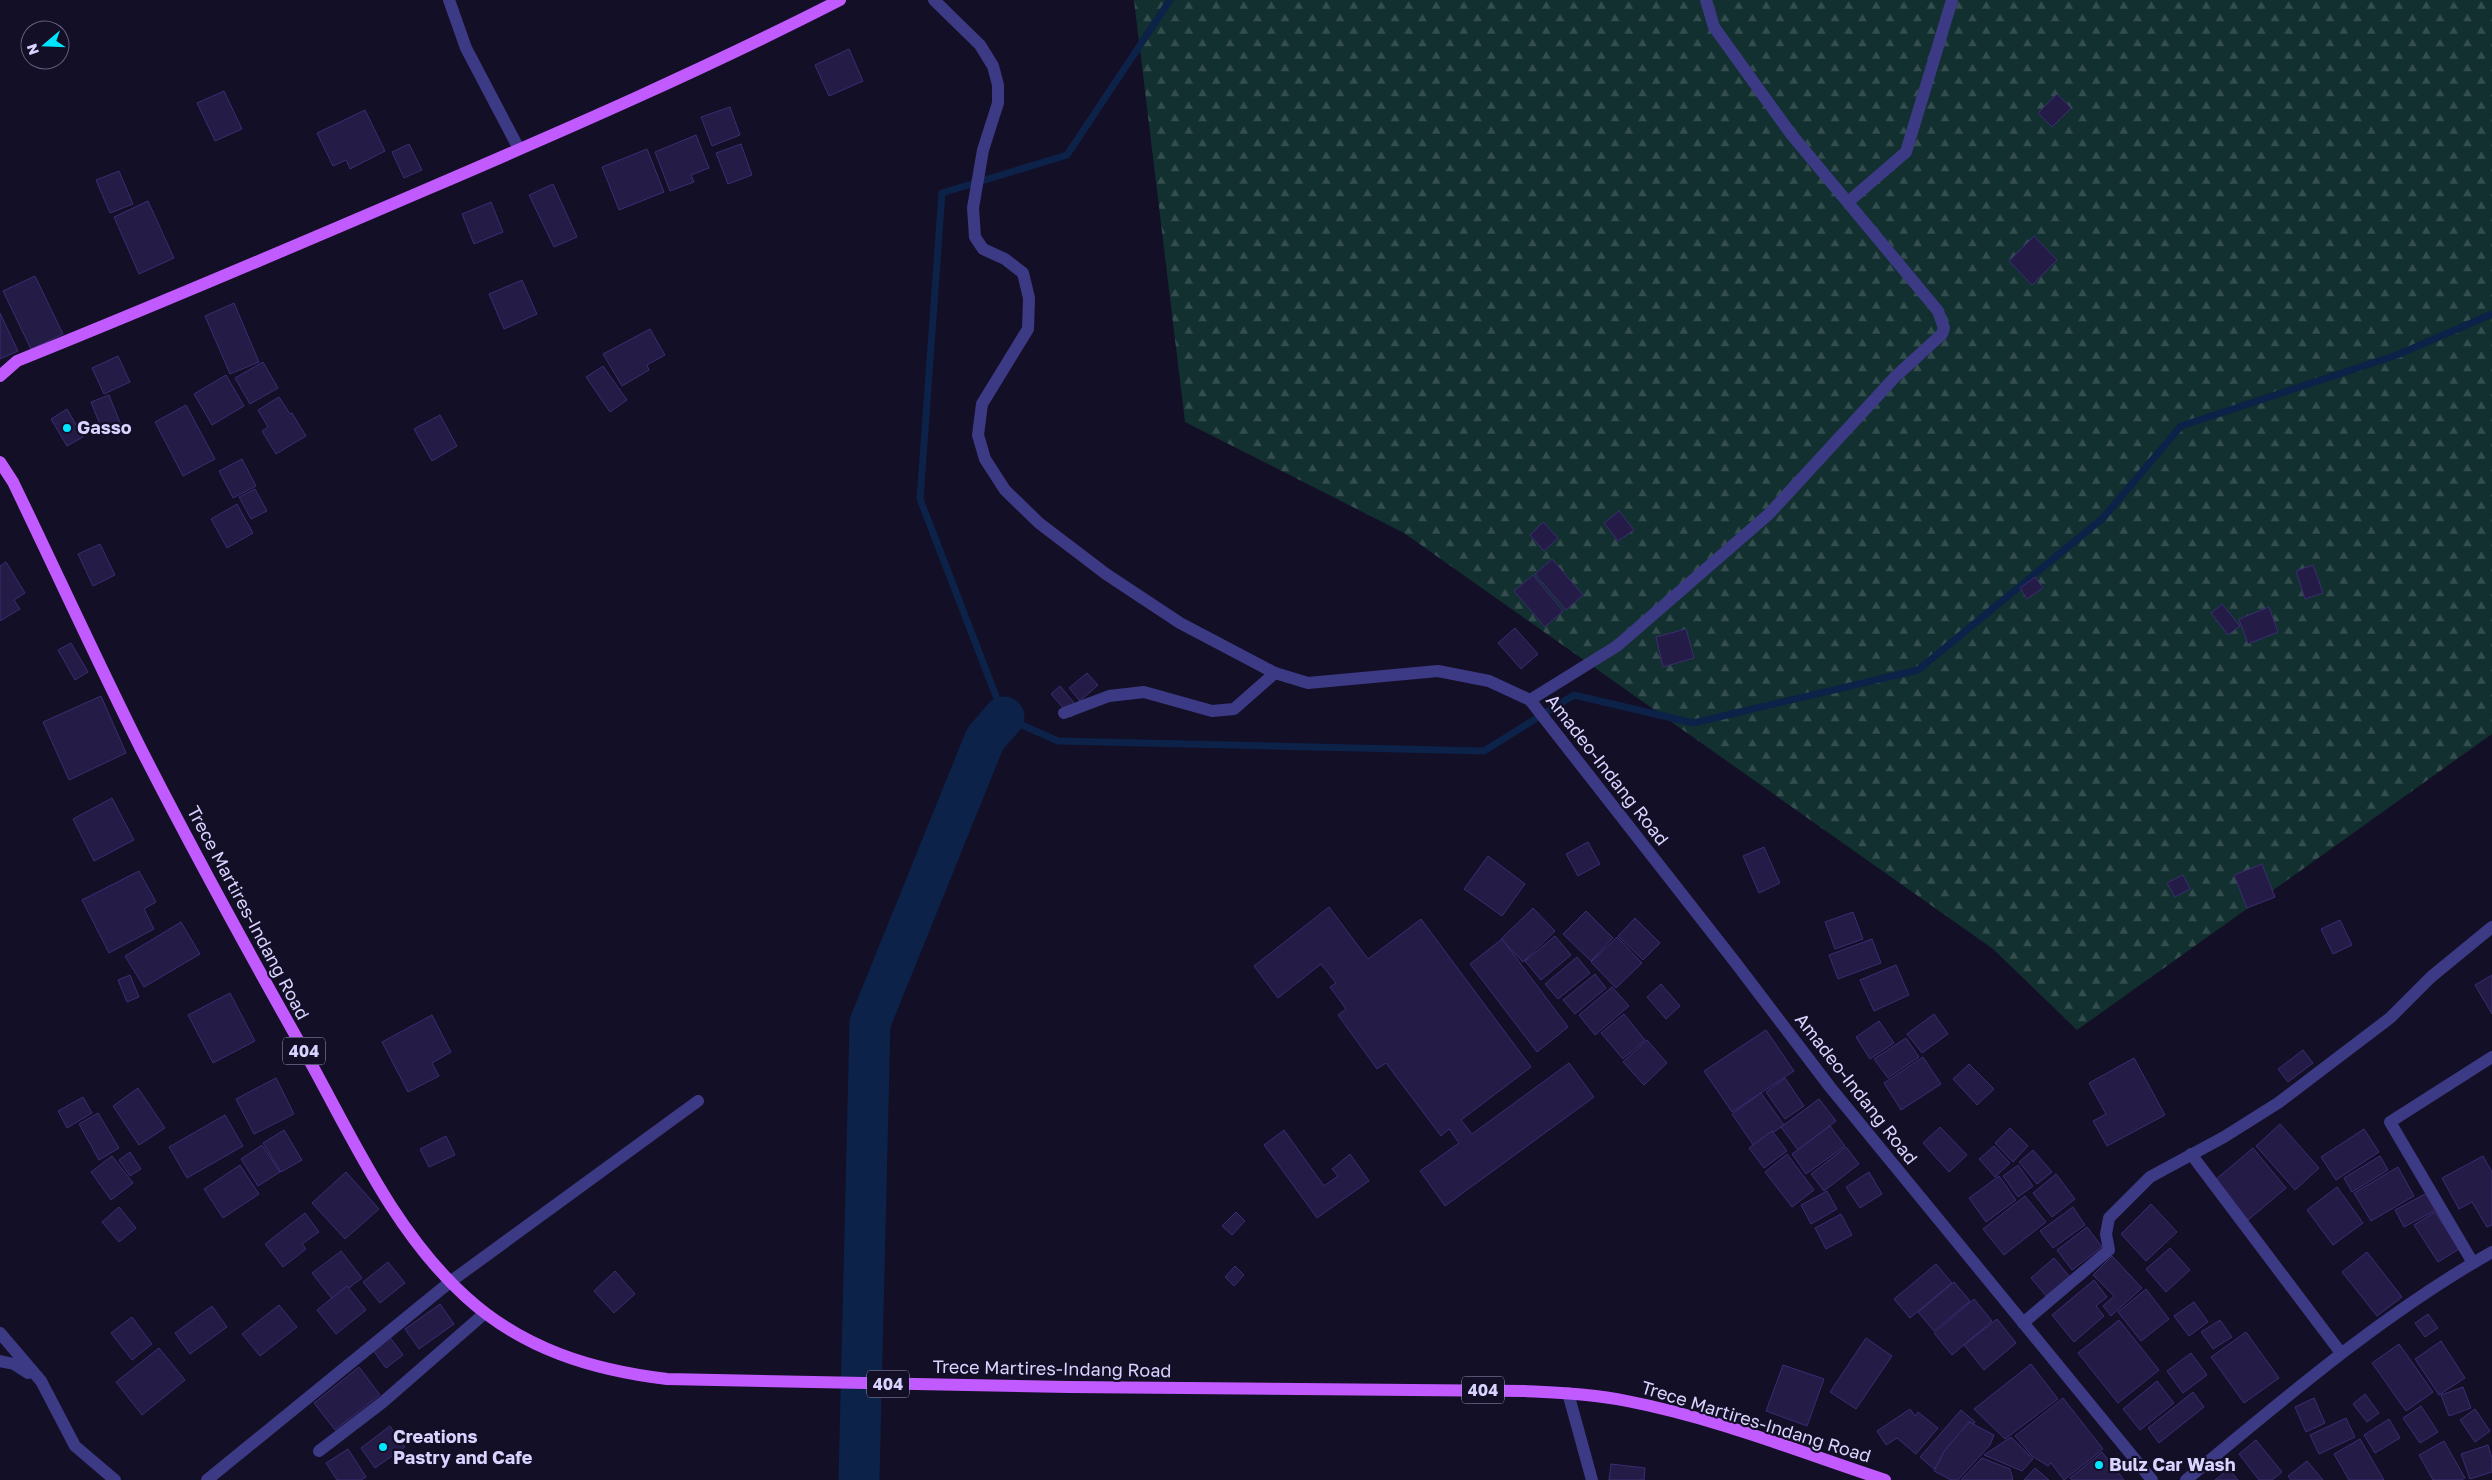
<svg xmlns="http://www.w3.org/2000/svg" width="2492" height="1480" viewBox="0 0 2492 1480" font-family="'Golos Text',sans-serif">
<defs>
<pattern id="forest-firs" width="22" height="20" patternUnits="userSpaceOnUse" patternTransform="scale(1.25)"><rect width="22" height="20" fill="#12302f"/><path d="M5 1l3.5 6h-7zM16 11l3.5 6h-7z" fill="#344d4e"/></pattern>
</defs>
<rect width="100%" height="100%" fill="#130f26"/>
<!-- forest -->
<polygon fill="url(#forest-firs)" points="1134,0 2492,0 2492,734 2077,1030 1993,949 1404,533 1185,422"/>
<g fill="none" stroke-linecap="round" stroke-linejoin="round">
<!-- stream -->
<polyline stroke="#0c2248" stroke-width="7" points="1170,0 1067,155 942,193 920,499 1004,717 1058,741 1484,751 1574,695 1693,723 1918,670 2103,518 2181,426 2397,355 2492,314"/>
<!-- river -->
<polyline stroke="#0c2248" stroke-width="41" points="859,1480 870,1023 985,739 1004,717"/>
</g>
<!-- building -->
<g fill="#241b47" stroke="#3b2d73">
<polygon points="849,49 863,81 829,96 815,65"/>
<polygon points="224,91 242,129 215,141 197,103"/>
<polygon points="2057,94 2071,108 2052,127 2038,113"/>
<polygon points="730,107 740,135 712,146 701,117"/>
<polygon points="365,110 385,151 350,169 346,160 333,166 317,133"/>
<polygon points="696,135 709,168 691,175 694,182 670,191 655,152"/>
<polygon points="409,144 422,170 404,178 392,152"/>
<polygon points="741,144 752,175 728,184 716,153"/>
<polygon points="647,149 664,192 619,210 602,167"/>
<polygon points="119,171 133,204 110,213 96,180"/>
<polygon points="553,184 577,237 554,247 529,195"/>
<polygon points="148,201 174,258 139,274 114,217"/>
<polygon points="491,202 503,232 474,244 462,214"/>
<polygon points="2034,236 2057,260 2032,285 2009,261"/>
<polygon points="35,276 63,334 31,349 3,291"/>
<polygon points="522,280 537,314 504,329 489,294"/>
<polygon points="234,303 259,362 230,374 205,316"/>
<polygon points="0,313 18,351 0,359"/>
<polygon points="650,329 665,355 647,365 649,370 622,386 603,354"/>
<polygon points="118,356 130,382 104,394 92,368"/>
<polygon points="263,362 278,388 250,404 235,378"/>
<polygon points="603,366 627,400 610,412 586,377"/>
<polygon points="226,375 244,406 212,425 194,394"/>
<polygon points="109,395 121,425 103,432 91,402"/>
<polygon points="279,397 290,414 292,413 306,436 276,454 262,431 268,427 258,410"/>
<polygon points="186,405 215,459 183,476 155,422"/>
<polygon points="67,409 83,437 67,446 51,419"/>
<polygon points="440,415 457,446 432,461 414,429"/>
<polygon points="242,459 256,486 233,498 219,471"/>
<polygon points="255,489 267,511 251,519 239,497"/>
<polygon points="237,504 253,533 227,548 211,519"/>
<polygon points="1619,511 1634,530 1618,541 1604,523"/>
<polygon points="1543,522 1558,538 1544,551 1530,535"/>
<polygon points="100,544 115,575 93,586 78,554"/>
<polygon points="1552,559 1583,595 1566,610 1535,574"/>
<polygon points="6,562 25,593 14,600 20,609 0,621 0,566"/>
<polygon points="2313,565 2323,593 2305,599 2296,571"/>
<polygon points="1533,575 1563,611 1545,627 1514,591"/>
<polygon points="2035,577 2043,588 2027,599 2020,588"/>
<polygon points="2222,604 2240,626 2228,635 2211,613"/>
<polygon points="2269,607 2278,632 2248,644 2239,619"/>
<polygon points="1515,628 1538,654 1521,669 1498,643"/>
<polygon points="1686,629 1694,658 1663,667 1656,637"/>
<polygon points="71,643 88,672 75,680 58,650"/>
<polygon points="1087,673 1098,685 1080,701 1069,688"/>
<polygon points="1060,686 1080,710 1071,717 1051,694"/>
<polygon points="101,696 126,753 69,780 43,722"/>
<polygon points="112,798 134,840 94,861 73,819"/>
<polygon points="1588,842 1600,864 1578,876 1566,854"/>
<polygon points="1764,847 1780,883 1759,893 1743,856"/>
<polygon points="1488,856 1525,884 1502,916 1464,889"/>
<polygon points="2262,864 2275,897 2247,908 2234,875"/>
<polygon points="139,871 156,902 144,909 154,929 109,953 82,900"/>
<polygon points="2183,875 2190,889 2175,897 2167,883"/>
<polygon points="1329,907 1368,959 1421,919 1531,1067 1461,1120 1472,1134 1569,1063 1594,1097 1445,1206 1420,1171 1459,1143 1449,1129 1441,1136 1386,1063 1377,1069 1338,1015 1346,1009 1330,987 1336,983 1321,964 1278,998 1254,966"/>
<polygon points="1533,908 1555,931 1523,962 1501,939"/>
<polygon points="1586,911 1613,938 1591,961 1563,934"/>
<polygon points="1853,912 1863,939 1835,949 1825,922"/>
<polygon points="1635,918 1660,943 1643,960 1618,936"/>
<polygon points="2340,920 2352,945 2333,954 2321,929"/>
<polygon points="181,922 200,954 144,987 125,956"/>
<polygon points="1555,936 1571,955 1541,980 1525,961"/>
<polygon points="1617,937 1642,963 1616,988 1591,962"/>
<polygon points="1502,939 1568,1027 1537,1052 1470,964"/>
<polygon points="1872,939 1881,963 1838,979 1829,955"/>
<polygon points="1577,957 1590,973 1558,999 1545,984"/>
<polygon points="1896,965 1909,995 1874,1011 1860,980"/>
<polygon points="1595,974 1606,988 1575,1014 1563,1000"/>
<polygon points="130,975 139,997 127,1002 118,980"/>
<polygon points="2492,975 2492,1014 2475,985"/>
<polygon points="1661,984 1680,1006 1666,1019 1647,997"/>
<polygon points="1612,987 1629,1006 1595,1035 1579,1015"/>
<polygon points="230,993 255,1041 213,1063 188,1015"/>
<polygon points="1624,1014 1645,1040 1623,1059 1601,1033"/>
<polygon points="1934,1014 1948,1034 1922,1053 1907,1034"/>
<polygon points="432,1015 451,1052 432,1063 439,1076 408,1092 382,1042"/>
<polygon points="1879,1021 1894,1043 1870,1059 1856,1037"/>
<polygon points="1766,1030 1794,1071 1732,1112 1704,1071"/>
<polygon points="1906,1038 1919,1057 1888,1078 1874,1059"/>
<polygon points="1647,1040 1667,1063 1644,1085 1623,1062"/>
<polygon points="2303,1050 2313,1063 2288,1082 2278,1069"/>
<polygon points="1923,1057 1941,1084 1901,1110 1884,1083"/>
<polygon points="2134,1058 2165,1115 2107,1146 2093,1121 2106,1114 2089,1083"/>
<polygon points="1969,1064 1994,1089 1977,1105 1953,1079"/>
<polygon points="276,1078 294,1114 254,1134 236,1099"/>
<polygon points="1785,1078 1804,1106 1785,1119 1766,1092"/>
<polygon points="138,1088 165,1128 139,1145 113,1106"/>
<polygon points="1761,1093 1784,1125 1754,1146 1732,1114"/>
<polygon points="83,1097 92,1113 67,1128 58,1111"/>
<polygon points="1819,1099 1836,1121 1798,1150 1781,1127"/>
<polygon points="98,1113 119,1148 99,1160 79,1124"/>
<polygon points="225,1115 243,1146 187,1178 169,1147"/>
<polygon points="2280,1124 2319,1168 2295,1190 2256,1146"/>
<polygon points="1830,1126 1845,1146 1806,1174 1792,1154"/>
<polygon points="1940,1127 1967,1155 1949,1172 1923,1143"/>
<polygon points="2010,1128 2028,1146 2013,1162 1995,1143"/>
<polygon points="2364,1129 2379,1152 2336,1180 2321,1157"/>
<polygon points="284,1130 302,1160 281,1172 263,1143"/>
<polygon points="1284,1130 1324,1186 1338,1176 1332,1169 1350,1154 1369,1181 1317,1218 1264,1145"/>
<polygon points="1772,1131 1787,1151 1764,1168 1749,1148"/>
<polygon points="446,1136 455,1155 429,1167 420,1149"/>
<polygon points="262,1145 280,1172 258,1186 241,1159"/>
<polygon points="1994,1146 2010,1163 1995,1177 1979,1159"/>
<polygon points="1846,1147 1859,1164 1824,1191 1811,1174"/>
<polygon points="2253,1148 2286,1188 2248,1220 2215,1180"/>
<polygon points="2033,1150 2052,1172 2037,1184 2019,1162"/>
<polygon points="130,1152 141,1169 130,1176 119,1160"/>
<polygon points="1787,1154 1814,1190 1792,1207 1765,1172"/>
<polygon points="112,1156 133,1183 111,1200 91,1172"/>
<polygon points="2380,1156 2388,1170 2352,1192 2344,1178"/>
<polygon points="2483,1156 2492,1172 2492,1225 2487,1227 2472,1202 2459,1209 2442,1178"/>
<polygon points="240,1165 259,1194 223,1218 204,1189"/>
<polygon points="2018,1165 2033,1186 2018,1197 2003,1176"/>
<polygon points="2398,1167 2414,1196 2371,1221 2354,1193"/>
<polygon points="346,1172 379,1209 345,1239 312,1203"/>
<polygon points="1869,1172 1882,1194 1860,1208 1846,1187"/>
<polygon points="2056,1174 2075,1199 2052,1217 2033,1193"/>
<polygon points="1999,1176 2016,1200 1986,1222 1969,1198"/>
<polygon points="2337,1187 2363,1223 2333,1245 2307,1210"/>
<polygon points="1827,1191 1837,1209 1811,1224 1801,1205"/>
<polygon points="2427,1193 2436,1210 2404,1227 2395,1210"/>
<polygon points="2025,1196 2046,1222 2004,1255 1983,1229"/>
<polygon points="2151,1204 2177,1232 2146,1261 2121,1234"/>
<polygon points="119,1207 136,1228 119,1242 102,1222"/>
<polygon points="2073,1207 2085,1225 2053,1248 2040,1231"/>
<polygon points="1236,1212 1245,1221 1232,1235 1222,1226"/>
<polygon points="2435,1212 2459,1249 2438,1262 2414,1225"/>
<polygon points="305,1213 319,1232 302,1244 306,1249 283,1267 265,1244"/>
<polygon points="1841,1214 1852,1235 1826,1249 1815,1228"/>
<polygon points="2087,1227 2102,1247 2072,1270 2057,1250"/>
<polygon points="2170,1248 2190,1270 2166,1292 2146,1269"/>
<polygon points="341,1251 362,1278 333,1300 312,1273"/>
<polygon points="2367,1252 2402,1297 2377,1316 2342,1272"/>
<polygon points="2112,1256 2142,1288 2111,1316 2103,1306 2114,1296 2093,1275"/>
<polygon points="2054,1258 2070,1277 2047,1297 2031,1278"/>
<polygon points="388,1262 405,1283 380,1303 363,1282"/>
<polygon points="1936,1264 1952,1283 1910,1318 1894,1299"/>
<polygon points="1235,1266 1244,1275 1234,1286 1225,1277"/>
<polygon points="615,1271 635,1294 614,1313 594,1291"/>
<polygon points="2094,1280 2107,1297 2096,1306 2104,1316 2074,1342 2052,1315"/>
<polygon points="1954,1282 1970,1301 1934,1331 1918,1312"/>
<polygon points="347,1286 366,1310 336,1334 317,1310"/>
<polygon points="2146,1289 2169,1319 2141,1341 2118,1312"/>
<polygon points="1974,1299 1992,1321 1952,1355 1934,1333"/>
<polygon points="2194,1302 2208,1322 2189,1336 2174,1316"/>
<polygon points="440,1304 454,1324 419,1349 405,1329"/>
<polygon points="279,1305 297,1327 260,1356 242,1334"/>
<polygon points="212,1306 227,1327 190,1354 175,1333"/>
<polygon points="2428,1314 2438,1328 2425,1337 2415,1323"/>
<polygon points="132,1317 152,1344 132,1360 111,1333"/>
<polygon points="1997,1319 2016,1343 1984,1370 1964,1345"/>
<polygon points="2119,1320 2159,1370 2118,1403 2078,1353"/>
<polygon points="2220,1320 2232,1337 2213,1349 2201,1332"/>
<polygon points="2246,1332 2279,1378 2244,1403 2211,1357"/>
<polygon points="389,1336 403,1355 386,1368 372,1349"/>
<polygon points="1866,1338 1892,1356 1856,1409 1830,1392"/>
<polygon points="2441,1341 2465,1378 2439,1395 2415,1359"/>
<polygon points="2399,1344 2433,1392 2406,1411 2372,1363"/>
<polygon points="159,1348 185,1380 142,1415 116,1382"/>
<polygon points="2191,1353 2207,1375 2183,1393 2167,1371"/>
<polygon points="2031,1364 2058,1399 2005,1439 1974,1409"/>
<polygon points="1783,1365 1824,1379 1807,1426 1766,1411"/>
<polygon points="359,1367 380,1395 335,1430 314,1403"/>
<polygon points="2157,1381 2174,1403 2140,1430 2123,1409"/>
<polygon points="2463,1387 2471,1408 2449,1416 2441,1395"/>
<polygon points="2193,1392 2204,1407 2159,1443 2148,1428"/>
<polygon points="2365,1394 2379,1413 2367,1422 2353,1404"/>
<polygon points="2063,1398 2103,1449 2064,1480 2051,1463 2048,1466 2032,1456 2015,1436"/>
<polygon points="2314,1398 2325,1423 2306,1432 2295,1407"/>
<polygon points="2421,1406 2438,1432 2420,1443 2403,1418"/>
<polygon points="1910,1409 1915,1416 1918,1412 1938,1428 1916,1454 1897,1438 1886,1445 1877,1431"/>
<polygon points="2475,1409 2490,1431 2475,1442 2460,1420"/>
<polygon points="1961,1410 1975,1422 1934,1469 1920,1457"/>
<polygon points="2346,1418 2355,1437 2319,1454 2310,1435"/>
<polygon points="2389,1419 2400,1438 2375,1453 2364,1435"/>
<polygon points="1969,1422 1994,1435 1990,1445 1958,1480 1951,1480 1934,1471 1945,1450"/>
<polygon points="390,1426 405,1447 375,1468 361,1448"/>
<polygon points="2011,1437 2033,1459 2022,1471 1984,1455"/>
<polygon points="2360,1439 2384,1480 2349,1480 2334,1454"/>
<polygon points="2256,1440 2282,1472 2272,1480 2259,1480 2239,1454"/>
<polygon points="2444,1441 2465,1478 2461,1480 2433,1480 2419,1455"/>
<polygon points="2488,1445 2492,1458 2492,1472 2470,1479 2461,1454"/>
<polygon points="348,1449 366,1477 361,1480 337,1480 326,1463"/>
<polygon points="2102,1452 2124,1480 2072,1480 2070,1478"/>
<polygon points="1982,1458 2010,1469 2013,1480 1961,1480"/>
<polygon points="2307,1461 2323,1480 2291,1480 2288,1476"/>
<polygon points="1611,1464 1645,1468 1644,1480 1609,1480"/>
<polygon points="2035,1468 2049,1480 2024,1480"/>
<polygon points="2229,1469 2238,1480 2215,1480"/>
</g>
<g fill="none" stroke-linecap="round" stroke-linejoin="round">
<!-- minor -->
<g stroke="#3d3a85" stroke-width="12">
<polyline points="449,0 466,48 519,149"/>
<polyline points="934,0 980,45 993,66 998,85 998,103 983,150 973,208 975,237 983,249 1005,259 1023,273 1029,298 1028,329 982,404 978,435 985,459 1005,490 1039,523 1106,574 1180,623 1275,673 1308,683 1438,671 1489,681 1530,700 1735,962 1830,1087 2152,1480"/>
<polyline points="1848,202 1906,152 1952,0"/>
<polyline points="1530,700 1617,646 1769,514 1895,377 1942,334 1944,328 1938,311 1791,134 1714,27 1706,0"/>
<polyline points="1064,713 1109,696 1144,692 1212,711 1234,709 1275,673"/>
<polyline points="2191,1154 2341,1353"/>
<polyline points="2473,1263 2390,1122 2492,1057"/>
<polyline points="2023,1323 2109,1250 2106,1234 2109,1218 2150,1177 2224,1137 2278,1103 2390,1018 2431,977 2492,927"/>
<polyline points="0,1333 41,1381 75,1446 115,1480"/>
<polyline points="0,1361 14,1364 28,1373"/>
<polyline points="1568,1393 1592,1480"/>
<polyline points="319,1451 383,1402 485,1313"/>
<polyline points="207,1480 450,1282 698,1101"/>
<path d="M2186,1480C2284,1399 2381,1315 2492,1252"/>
</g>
<!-- major -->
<g stroke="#c25bff" stroke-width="12">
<path d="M0,376L17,361C154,306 290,248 425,190C565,130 705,69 840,0"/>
<path d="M0,462L13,482C56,571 97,661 141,749C194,853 250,955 307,1056C353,1139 395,1233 466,1297C523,1349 592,1370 667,1379L1069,1387L1525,1391C1560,1393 1594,1394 1627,1401C1715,1418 1800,1452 1885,1480"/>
</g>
</g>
<!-- markers -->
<g fill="#00e5ff" stroke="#130f26" stroke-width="2">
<circle cx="67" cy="428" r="5"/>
<circle cx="383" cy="1447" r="5"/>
<circle cx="2099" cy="1465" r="5"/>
</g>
<g text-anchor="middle" stroke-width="4.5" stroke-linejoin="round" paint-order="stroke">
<!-- shield labels -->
<g fill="#130f26" stroke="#9e99be" stroke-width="1">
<rect x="283" y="1037.5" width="42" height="27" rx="4"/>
<rect x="867" y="1370.5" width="42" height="27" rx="4"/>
<rect x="1462" y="1376.5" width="42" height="27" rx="4"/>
</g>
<g font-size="16" font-weight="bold" fill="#d9d4ff">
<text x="304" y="1057">404</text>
<text x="888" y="1390">404</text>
<text x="1483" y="1396">404</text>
</g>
<!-- poi labels -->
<g font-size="18" font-weight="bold" fill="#d9d4ff" stroke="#130f26" text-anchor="start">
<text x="77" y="434">Gasso</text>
<text x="393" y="1443">Creations<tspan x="393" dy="21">Pastry and Cafe</tspan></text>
<text x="2109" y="1471">Bulz Car Wash</text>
</g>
<!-- street labels -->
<g font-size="18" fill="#d9d4ff" stroke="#130f26">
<text transform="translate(1607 770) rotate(52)" y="6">Amadeo-Indang Road</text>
<text transform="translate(248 913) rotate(62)" y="6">Trece Martires-Indang Road</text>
<text transform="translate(1856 1089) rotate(52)" y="6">Amadeo-Indang Road</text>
<text transform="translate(1052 1369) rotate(1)" y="6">Trece Martires-Indang Road</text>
<text transform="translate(1756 1422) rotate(17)" y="6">Trece Martires-Indang Road</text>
</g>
</g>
<!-- north arrow -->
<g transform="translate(45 45) rotate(251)"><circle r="24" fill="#130f26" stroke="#625e7d"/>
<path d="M0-4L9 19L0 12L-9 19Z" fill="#00e5ff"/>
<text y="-8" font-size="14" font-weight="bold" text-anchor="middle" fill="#d9d4ff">N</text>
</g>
</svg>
